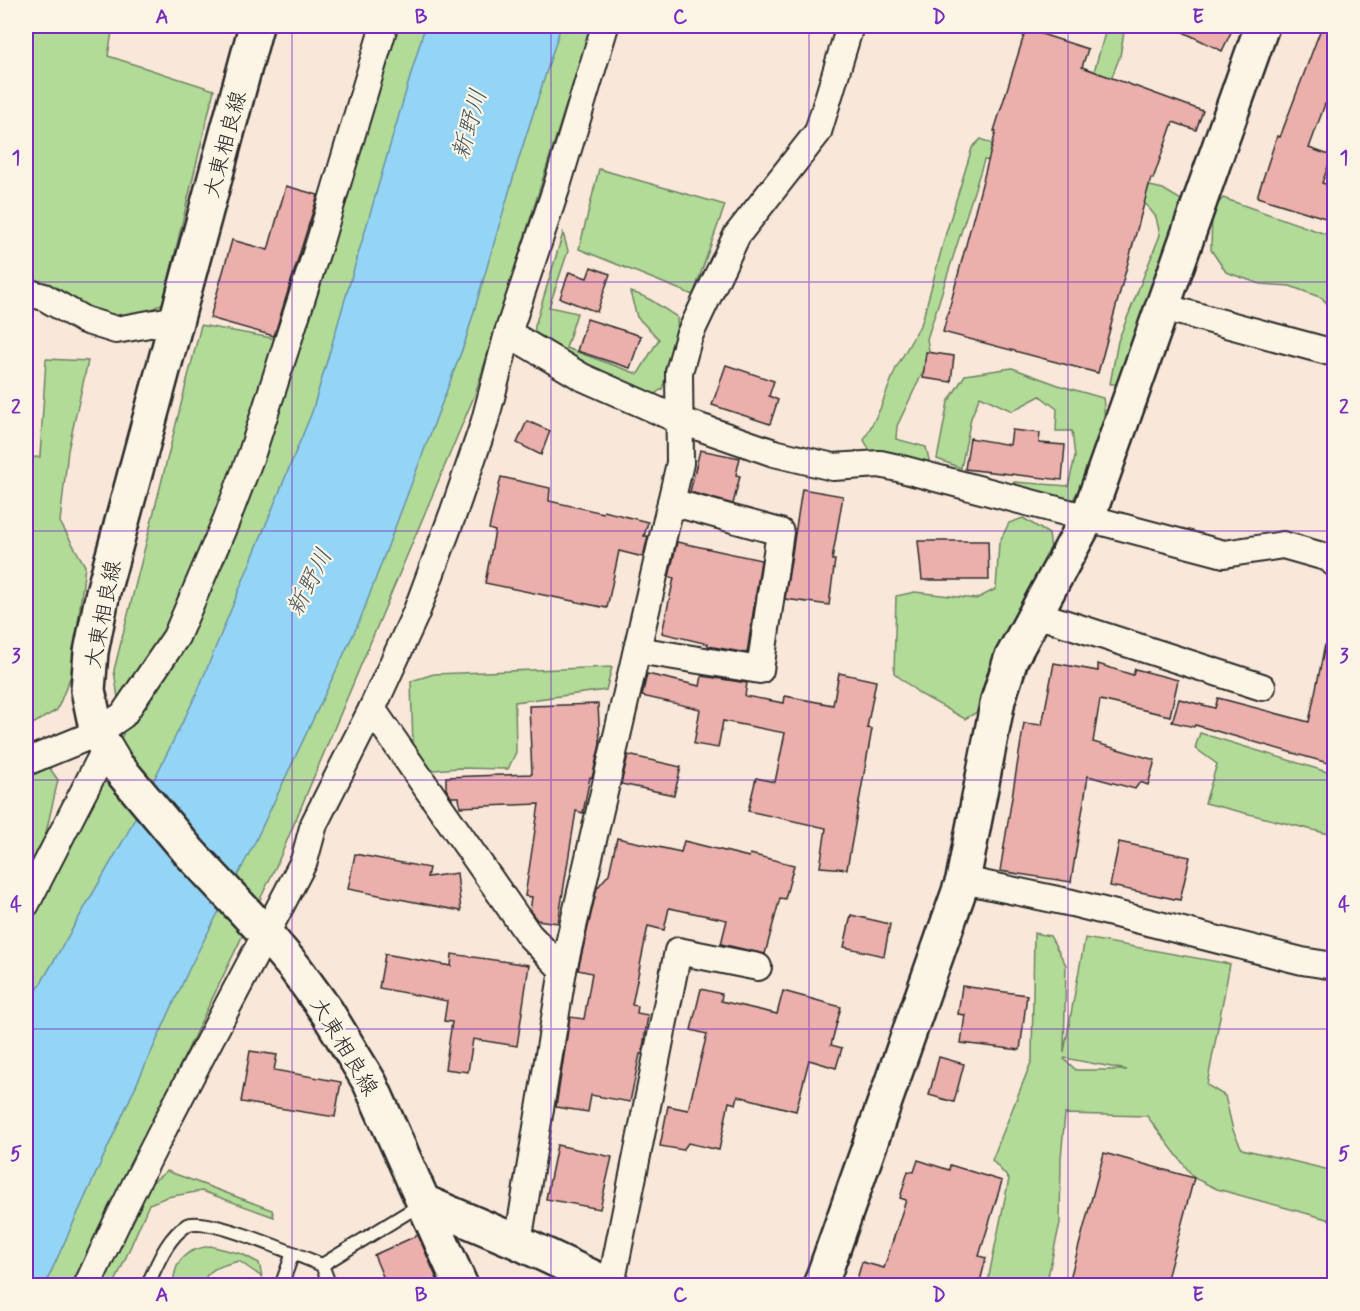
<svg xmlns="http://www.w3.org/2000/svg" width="1360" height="1311" viewBox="0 0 1360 1311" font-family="Mynerve,'Klee One',sans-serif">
<rect width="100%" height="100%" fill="#f9e7da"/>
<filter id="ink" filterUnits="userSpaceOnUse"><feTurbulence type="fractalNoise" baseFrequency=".0167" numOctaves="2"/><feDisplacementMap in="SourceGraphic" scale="12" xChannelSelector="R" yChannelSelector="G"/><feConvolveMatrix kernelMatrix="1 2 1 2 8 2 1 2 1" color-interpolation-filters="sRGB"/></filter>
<g filter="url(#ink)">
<!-- green -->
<g fill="#b2db98" stroke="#6e8362" stroke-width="1.5" fill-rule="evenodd">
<polygon points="26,26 113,26 108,56 214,90 163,303 127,324 26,292"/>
<polygon points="388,26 591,26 475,394 278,862 121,1188 71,1285 26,1286 26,918 123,734 114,670 201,325 288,341"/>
<polygon points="1107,26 1125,26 1120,56 1076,169 1163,189 1183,201 1164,264 1119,384 1110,384 1118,341 1160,235 1156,217 1144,202 1064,177"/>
<polygon points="981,139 1019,156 1013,162 984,160 927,339 930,357 897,426 896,439 926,447 930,464 873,456 864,440 880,409 896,368 922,322 946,233 972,148"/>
<polygon points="599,169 725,205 693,295 579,249"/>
<polygon points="1223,198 1334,237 1334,311 1322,298 1290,286 1260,284 1226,272 1211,250 1212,210"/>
<path d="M563,233L568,251L549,307L577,313L566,348L638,374L659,339L637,317L630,292C647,295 662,308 677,317L678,336L662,389L653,395L542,344L534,336L535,326Z"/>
<polygon points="46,359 88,361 68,450 60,522 85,566 72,673 57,710 26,728 26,458 40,457"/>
<path d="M1012,368L1061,386L1103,398C1110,441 1089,468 1071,504L1013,494L1014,482L1068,486L1075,457L1072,431H1056L1057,409L1040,396L1012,411L980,396L971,418L961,468L937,459L948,402L965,375Z"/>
<polygon points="1023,518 1049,534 1052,558 1021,605 990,664 977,712 965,719 920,694 894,673 896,596 915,592 976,599 996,589 999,543 1009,523"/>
<polygon points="612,667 606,690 515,702 516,752 508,769 458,768 422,771 413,747 411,681 434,674"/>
<polygon points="1200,733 1334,774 1334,823 1329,834 1205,803 1217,764 1195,748"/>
<polygon points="48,766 58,780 45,837 26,872 26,768"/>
<path d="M1034,933L1050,936L1066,965L1064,1052L1085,938L1230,964L1207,1085L1225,1096L1233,1130L1242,1149L1334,1171V1221L1217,1189L1194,1178L1147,1116L1065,1114L1061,1158L1060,1223L1046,1285H987L1009,1179L992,1160L1032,1060ZM1064,1059L1065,1058L1127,1070H1076Z"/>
<polygon points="167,1171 272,1210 274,1217 202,1191 167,1197 149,1204 114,1285 97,1286 135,1195"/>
<path d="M210,1246L242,1254L259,1263L262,1277L239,1261C223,1265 207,1268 202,1285H173C175,1259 185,1250 210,1246Z"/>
</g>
<!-- water -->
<polygon fill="#94d5f5" stroke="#6a91a4" stroke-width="1.5" points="425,26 561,26 519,158 465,342 360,620 255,842 191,965 45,1285 26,1286 26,1009 126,836 196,695 312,412"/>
<!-- building -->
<g fill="#ebafac" stroke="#2b2b2b" stroke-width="1.5">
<polygon points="1171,26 1234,26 1222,51"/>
<polygon points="1322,26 1335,26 1335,108 1325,104 1309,148 1332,156 1322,183 1335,187 1335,221 1257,197 1277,136 1280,137"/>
<polygon points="1026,29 1088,49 1082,67 1203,111 1196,130 1173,122 1153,179 1151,178 1098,373 943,332 996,131 994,131"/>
<polygon points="286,186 318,195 274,336 210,318 232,240 268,250"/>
<polygon points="591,267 610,274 597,312 560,298 569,272 587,278"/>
<polygon points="587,319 641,336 630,368 577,351"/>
<polygon points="926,352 954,356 951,382 923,378"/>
<polygon points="726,365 774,381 769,396 778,400 770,424 712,405"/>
<polygon points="527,421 550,431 541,455 517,443"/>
<polygon points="1012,430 1040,433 1039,443 1065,445 1062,480 965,469 970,438 1010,445"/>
<polygon points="700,450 740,458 736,475 740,476 733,504 690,492"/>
<polygon points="501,477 550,488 549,501 603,513 604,511 648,522 644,536 648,536 643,557 619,551 607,608 485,583 495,531 489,529"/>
<polygon points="802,489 843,496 832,560 835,560 829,605 785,599"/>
<polygon points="918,541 988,541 989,580 922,580"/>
<polygon points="677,542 761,560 747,653 708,646 708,644 662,633 674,578 669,577"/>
<polygon points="1325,645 1335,646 1335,765 1195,725 1194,727 1172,722 1179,699 1215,708 1218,698 1309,722"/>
<polygon points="1054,663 1098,671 1098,664 1133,675 1135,669 1178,680 1170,716 1100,700 1093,742 1155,760 1148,785 1140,782 1135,789 1088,776 1071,882 1000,871 1024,723 1042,725"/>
<polygon points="839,673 876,681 867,728 872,729 847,869 820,867 826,828 748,811 756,778 775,782 785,733 723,721 718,748 694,744 700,709 642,696 647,674 700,686 702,676 747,683 745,696 784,703 785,696 833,705"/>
<polygon points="598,704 600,744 592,778 590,777 583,813 576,811 558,923 537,920 530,911 532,897 525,896 539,804 460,807 459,797 451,797 446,789 446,777 532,774 529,706"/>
<polygon points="628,755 681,767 674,795 621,784"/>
<polygon points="617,838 681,852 684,841 749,857 750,854 794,865 785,899 780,898 765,954 721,944 727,920 669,908 664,930 648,926 632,1005 638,1006 637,1013 648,1015 642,1054 640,1054 630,1102 591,1095 588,1112 556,1107 570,1017 584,1019 592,973 578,970 597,888 609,874"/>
<polygon points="1119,842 1190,857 1180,900 1110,886"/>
<polygon points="355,854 429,868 427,877 457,873 461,911 348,889"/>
<polygon points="851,915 890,924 884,956 844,947"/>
<polygon points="385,954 451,966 452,954 529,965 517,1046 473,1039 468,1072 445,1069 452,1022 444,1021 447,1001 379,988"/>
<polygon points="962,986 1027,995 1020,1050 961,1043 965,1015 958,1014"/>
<polygon points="701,989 722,994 721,1001 777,1014 783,991 841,1007 831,1045 842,1048 836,1068 809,1060 796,1111 738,1096 736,1104 729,1102 719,1150 688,1143 683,1150 660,1146 668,1106 688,1110 707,1034 691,1030"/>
<polygon points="250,1051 277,1055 274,1070 341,1082 335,1117 241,1102"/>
<polygon points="939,1057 964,1064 954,1102 929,1095"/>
<polygon points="557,1145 612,1157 600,1209 546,1199"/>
<polygon points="1104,1153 1194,1178 1165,1286 1068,1286"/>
<polygon points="918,1160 949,1170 950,1165 1002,1181 979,1256 986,1258 979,1286 855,1286 862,1262 884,1268 906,1200 900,1198 908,1171 914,1172"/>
<polygon points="418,1235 440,1286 387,1286 374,1255"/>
</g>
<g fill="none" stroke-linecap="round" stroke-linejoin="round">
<defs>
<g id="lane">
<polyline points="322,1265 423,1203"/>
<path d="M147,1286C158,1263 166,1239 187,1225C205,1215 300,1256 322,1265L330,1286"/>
<polyline points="281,1286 293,1253"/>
</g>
<g id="street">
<polyline points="26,292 44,297 84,320 116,330 177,319"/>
<polyline points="1163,307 1334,353"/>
<polyline points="508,333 582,377 679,420 774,453 833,467 880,464 898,468 1224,554 1283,545 1329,558 1334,563"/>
<polyline points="1036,614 1262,687"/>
<polyline points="637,650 760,670 780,532 671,502"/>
<polyline points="372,709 529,935 563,970"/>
<polyline points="26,762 97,733 123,715 176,637 226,521 252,453 320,241 384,26"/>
<polyline points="963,880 1072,903 1302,961 1334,966"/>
<polyline points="26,904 106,748"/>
<polyline points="518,1242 563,970 680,463 679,372 689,336 737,235 818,132 850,26"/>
<polyline points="611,1285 678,951 758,967"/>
<path d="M87,1286C153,1141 231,1002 304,861L314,824L372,709L416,613L454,511L484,424L508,333L556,189L605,26"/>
</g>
<g id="secondary">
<polyline points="256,26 103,592 91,652 88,690 97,733 116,765 190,853 266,934 295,968 327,1012 370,1083 461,1286"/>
<polyline points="424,1202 518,1242 611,1286"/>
<polyline points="820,1286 963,880 998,700 1011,659 1088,517 1262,26"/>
</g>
</defs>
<!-- lane casing -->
<use href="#lane" stroke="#2b2b2b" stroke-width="16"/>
<!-- street casing -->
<use href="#street" stroke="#2b2b2b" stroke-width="30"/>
<!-- secondary casing -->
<use href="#secondary" stroke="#2b2b2b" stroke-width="38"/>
<!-- lane -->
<use href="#lane" stroke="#fcf5e5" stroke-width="12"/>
<!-- street -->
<use href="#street" stroke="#fcf5e5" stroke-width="26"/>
<!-- secondary -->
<use href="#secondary" stroke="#fcf5e5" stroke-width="33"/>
</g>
</g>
<!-- grid -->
<path fill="none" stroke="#7b2cbf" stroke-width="1.5" stroke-opacity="0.55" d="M292,26V1286M551,26V1286M809,26V1286M1068,26V1286M26,282H1334M26,531H1334M26,780H1334M26,1029H1334"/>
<g text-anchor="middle" stroke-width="4.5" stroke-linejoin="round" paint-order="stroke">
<!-- street labels -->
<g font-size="22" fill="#2b2b2b" stroke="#fcf5e5">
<text transform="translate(224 144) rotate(-75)" y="8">大東相良線</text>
<text transform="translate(102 614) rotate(-79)" y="8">大東相良線</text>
<text transform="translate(345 1046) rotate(59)" y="8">大東相良線</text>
</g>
<!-- water labels -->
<g font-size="24" font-style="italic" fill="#45565e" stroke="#fcf5e5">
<text transform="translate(469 124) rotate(-74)" y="8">新野川</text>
<text transform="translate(309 582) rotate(-63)" y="8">新野川</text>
</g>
</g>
<!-- margin -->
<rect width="1360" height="1311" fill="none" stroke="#fcf5e5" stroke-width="66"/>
<rect x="33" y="33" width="1294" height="1245" fill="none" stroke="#7b2cbf" stroke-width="2"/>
<g font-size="20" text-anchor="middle" font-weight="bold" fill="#7b2cbf">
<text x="162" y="23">A</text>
<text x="421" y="23">B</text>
<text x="680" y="23">C</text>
<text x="939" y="23">D</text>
<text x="1198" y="23">E</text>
<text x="16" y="164">1</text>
<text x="1344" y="164">1</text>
<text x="16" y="413">2</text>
<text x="1344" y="413">2</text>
<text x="16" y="662">3</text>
<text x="1344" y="662">3</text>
<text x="16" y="911">4</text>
<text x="1344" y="911">4</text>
<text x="16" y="1160">5</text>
<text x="1344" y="1160">5</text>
<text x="162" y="1301">A</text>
<text x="421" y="1301">B</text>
<text x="680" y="1301">C</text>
<text x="939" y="1301">D</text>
<text x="1198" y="1301">E</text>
</g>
</svg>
